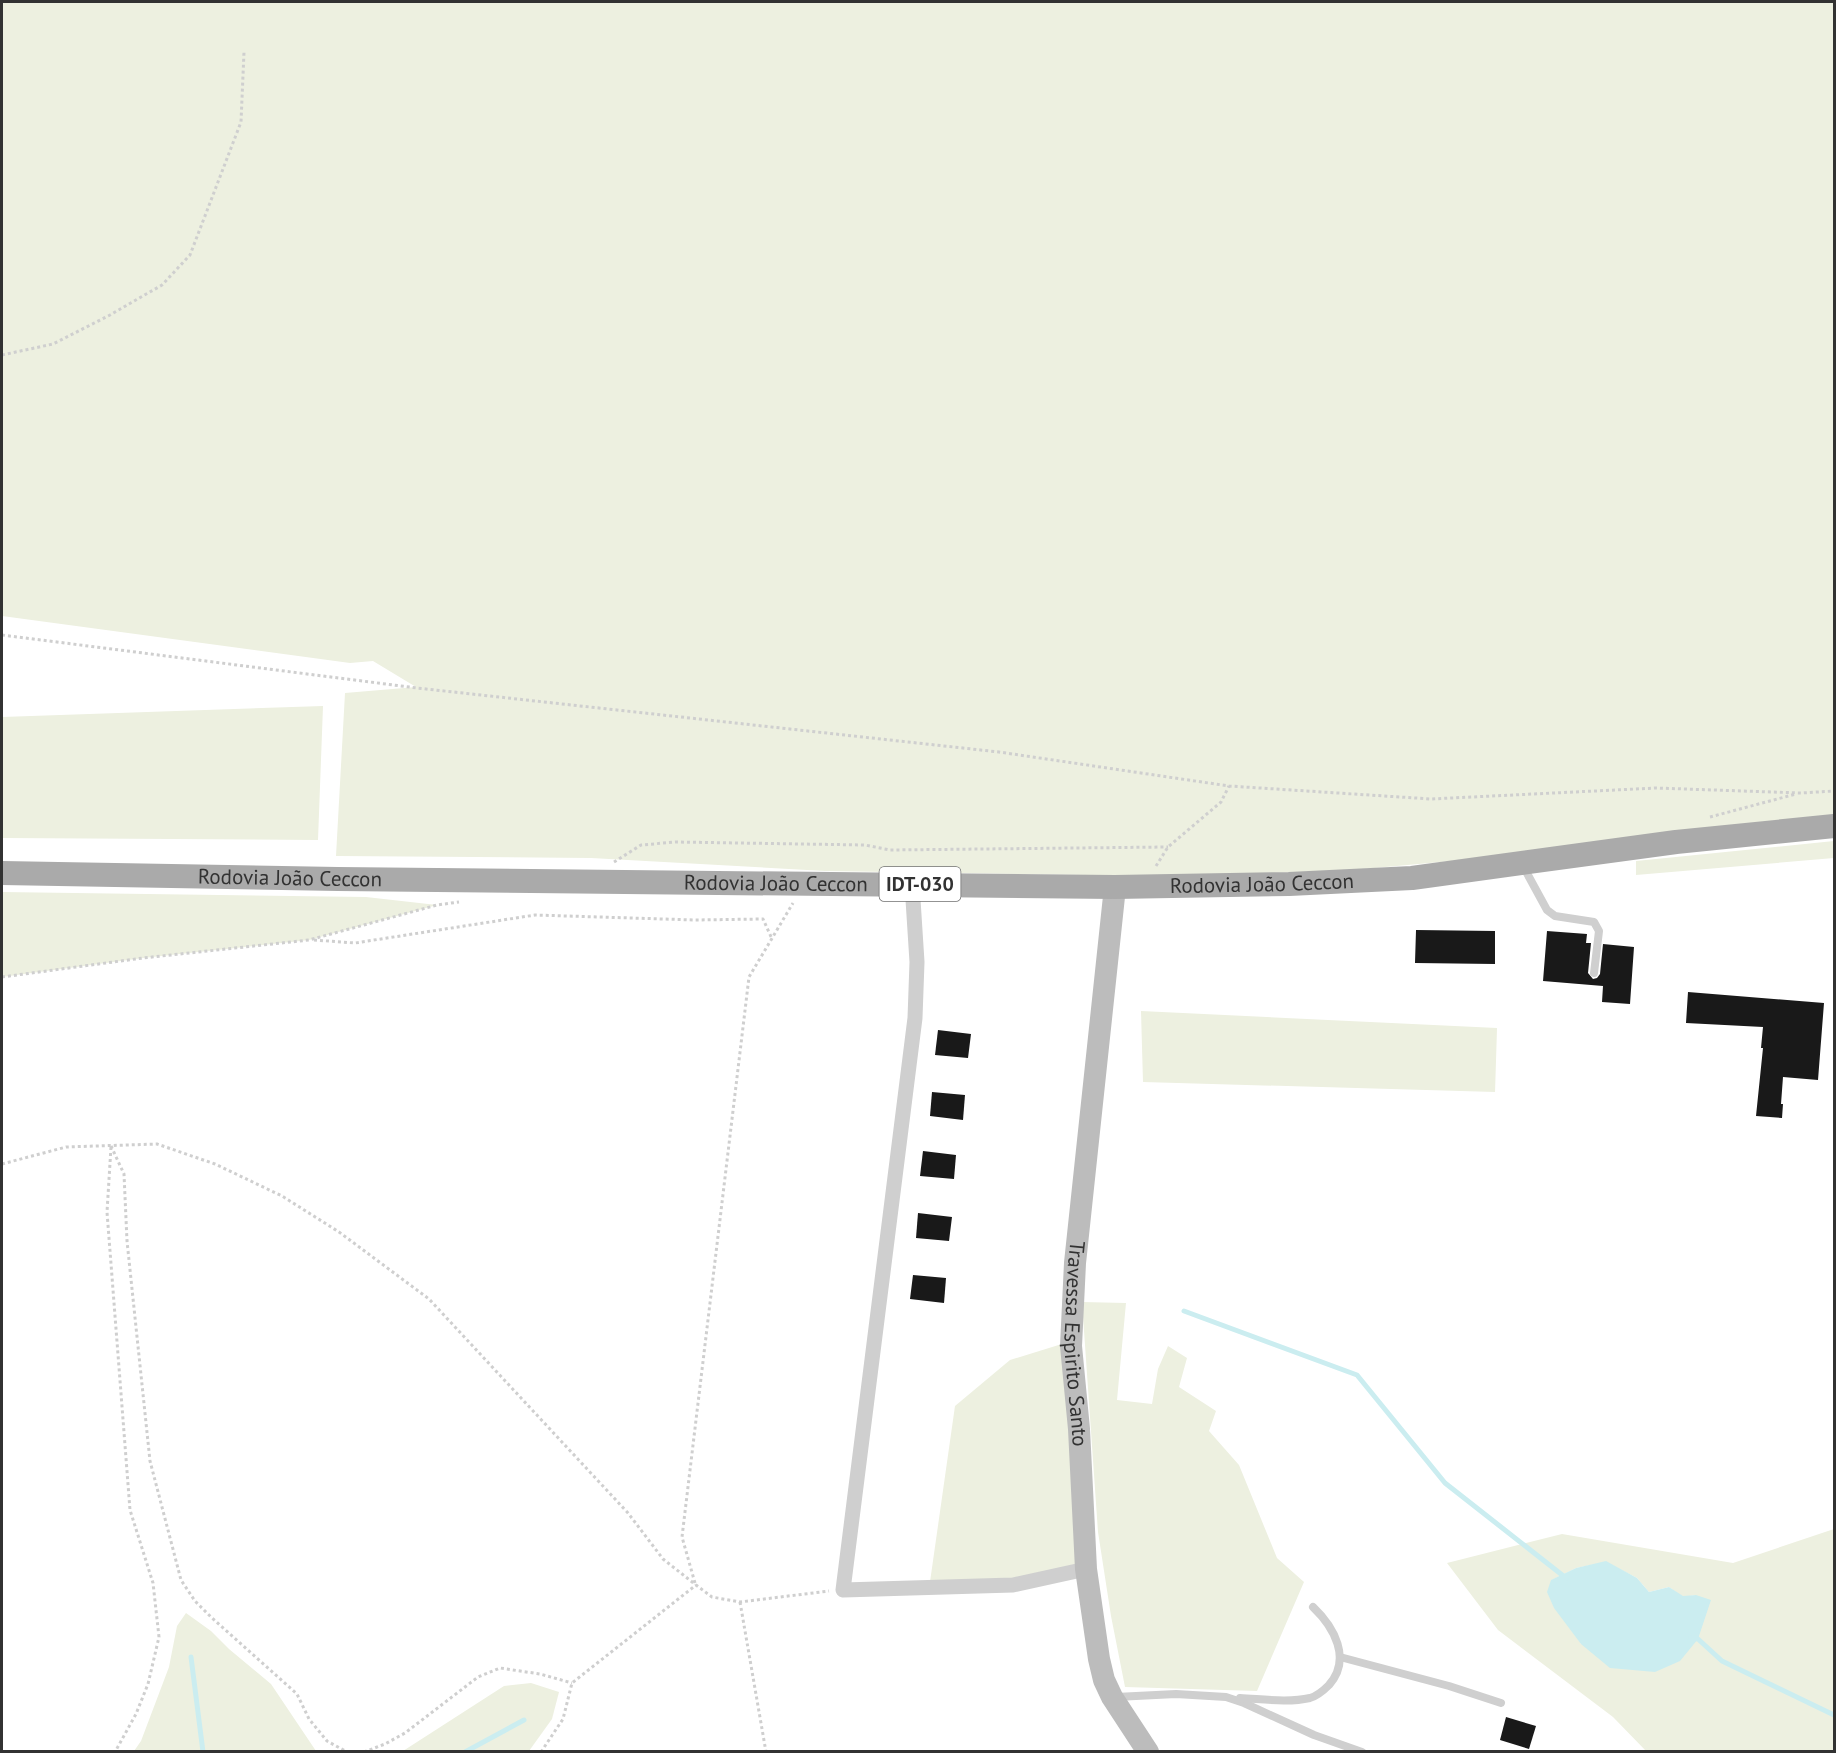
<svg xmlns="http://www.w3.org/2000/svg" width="1836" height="1753" viewBox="0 0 1836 1753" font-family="'PT Sans',sans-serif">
<rect width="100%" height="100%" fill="#fff"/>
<!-- green -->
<g fill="#edf0e0" fill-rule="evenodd">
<polygon points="2,2 1834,2 1834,815 1495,857 1342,871 1154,876 825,871 591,858 336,856 345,693 416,687 373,661 350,663 2,616"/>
<polygon points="323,706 318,840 2,838 2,717"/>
<polygon points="1834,841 1834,858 1636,875 1636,861"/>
<polygon points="2,892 366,897 437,905 309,940 143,958 2,977"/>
<polygon points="1141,1011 1497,1028 1495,1092 1143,1082"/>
<polygon points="1082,1302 1126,1303 1117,1400 1152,1404 1158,1369 1168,1346 1187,1358 1179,1387 1216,1411 1209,1431 1239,1465 1277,1558 1304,1582 1257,1691 1125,1687 1111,1616 1098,1532"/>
<polygon points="1065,1343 1077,1565 1017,1579 930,1582 955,1406 1010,1360"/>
<path d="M1834,1529V1751H1646L1613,1717L1498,1630L1447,1563L1562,1534L1733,1563ZM1606,1562L1637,1578L1649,1592L1669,1587L1683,1597L1696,1595L1581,1644L1552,1580L1576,1568Z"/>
<polygon points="186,1613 211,1631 229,1649 271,1684 316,1751 319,1751 134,1751 141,1741 169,1667 177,1626"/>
<polygon points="531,1683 559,1692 552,1719 529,1751 403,1751 504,1686"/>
</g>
<!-- water -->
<polygon fill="#cbedf0" points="1606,1561 1637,1578 1649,1592 1669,1587 1683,1596 1696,1595 1711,1600 1698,1639 1680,1661 1655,1672 1610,1668 1581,1644 1554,1608 1547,1592 1551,1580 1576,1568"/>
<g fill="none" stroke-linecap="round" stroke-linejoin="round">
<!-- stream -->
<g stroke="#cbedf0" stroke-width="5">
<polyline points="1184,1311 1357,1375 1445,1483 1566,1578"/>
<polyline points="1691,1638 1698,1639 1722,1661 1834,1715"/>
<polyline points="191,1657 203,1752"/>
<polyline points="465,1752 524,1720"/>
</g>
</g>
<!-- building -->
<g fill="#191919">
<polygon points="1416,930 1495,931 1495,964 1415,963"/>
<polygon points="1547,931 1587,934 1586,943 1591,943 1588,973 1593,979 1597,978 1600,974 1603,944 1634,947 1630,1004 1602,1002 1603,986 1543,981"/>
<polygon points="1688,992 1824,1003 1818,1080 1783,1077 1781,1104 1783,1104 1782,1118 1756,1116 1763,1048 1761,1048 1763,1027 1686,1023"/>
<polygon points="938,1030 971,1034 968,1058 935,1055"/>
<polygon points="932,1092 965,1095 963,1120 930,1116"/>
<polygon points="923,1151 956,1155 954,1179 920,1176"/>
<polygon points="918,1213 952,1217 949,1241 916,1238"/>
<polygon points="913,1275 946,1278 944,1303 910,1299"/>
<polygon points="1506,1717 1536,1726 1529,1749 1500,1740"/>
</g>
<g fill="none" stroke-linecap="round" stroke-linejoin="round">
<!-- path -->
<g stroke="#cfcfcf" stroke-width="3" stroke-dasharray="3 3" stroke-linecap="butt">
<polyline points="2,355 53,344 110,315 162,285 190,255 241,122 244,52"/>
<polyline points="2,635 417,688 999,752 1229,786 1431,799 1656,788 1801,793 1834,791"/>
<polyline points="1710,817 1796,794"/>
<polyline points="614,862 641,845 676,842 865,845 890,850 1168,847"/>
<polyline points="1156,866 1168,847 1221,802 1229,786"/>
<polyline points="314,940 355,943 535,915 695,920 763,919 772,939"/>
<polyline points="2,977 143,958 309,940 437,905 459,902"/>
<polyline points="111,1146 124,1174 127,1241 150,1461 181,1580 195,1601 212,1618 297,1694 309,1719 327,1741 347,1752"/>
<polyline points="111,1147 107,1212 130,1510 153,1583 159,1637 148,1684 136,1714 115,1752"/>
<polyline points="2,1164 66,1147 157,1144 215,1164 282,1196 339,1232 429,1299 628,1513 663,1559 696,1585 712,1597 740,1602 829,1591"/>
<polyline points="695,1583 682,1537 749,977 793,903"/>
<polyline points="740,1602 766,1752"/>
<polyline points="364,1752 385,1744 405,1733 478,1677 500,1668 540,1674 572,1683"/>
<polyline points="541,1752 563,1719 572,1683 696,1585"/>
</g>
<!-- lane -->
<g stroke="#cfcfcf" stroke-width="8">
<polyline points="1523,866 1547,910 1555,916 1594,922 1599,931 1594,973"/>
<polyline points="1340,1657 1449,1686 1501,1703"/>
<polyline points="1116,1697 1176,1694 1226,1697 1244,1703 1314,1735 1362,1752"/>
<path d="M1240,1698C1262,1699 1288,1703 1310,1698C1317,1696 1324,1690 1329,1685C1352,1659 1334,1627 1313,1607"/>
</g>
<!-- street -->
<polyline stroke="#cfcfcf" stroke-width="15" points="912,884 917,962 915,1018 843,1590 1013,1585 1086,1569"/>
<!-- secondary -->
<path stroke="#bcbcbc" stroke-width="22" id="s1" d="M1115,887L1075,1263L1071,1346L1079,1429L1086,1569L1099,1659L1104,1680L1112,1697L1148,1752"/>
<!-- primary -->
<path stroke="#aaa" stroke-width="24" id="s2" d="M2,873L338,879L1115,887L1289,884L1412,878L1676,842L1834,826"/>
</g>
<g text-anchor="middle" stroke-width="6" stroke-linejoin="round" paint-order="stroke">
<!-- shield labels -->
<rect fill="#fff" stroke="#707070" stroke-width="1.5" x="879.5" y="867" width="81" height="34" rx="4.5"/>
<g font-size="20" font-weight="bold" fill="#323232">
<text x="920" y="891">IDT-030</text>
</g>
<!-- street labels -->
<g font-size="21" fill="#323232" stroke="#fff">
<text dy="7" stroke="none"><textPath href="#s2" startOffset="288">Rodovia João Ceccon</textPath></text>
<text dy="7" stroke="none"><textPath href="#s2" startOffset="774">Rodovia João Ceccon</textPath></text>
<text dy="7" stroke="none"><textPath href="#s2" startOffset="1260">Rodovia João Ceccon</textPath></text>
<text dy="7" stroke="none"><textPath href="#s1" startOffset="459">Travessa Espirito Santo</textPath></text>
</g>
</g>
<!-- border -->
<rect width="1836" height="1753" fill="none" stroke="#323232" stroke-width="6"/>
</svg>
